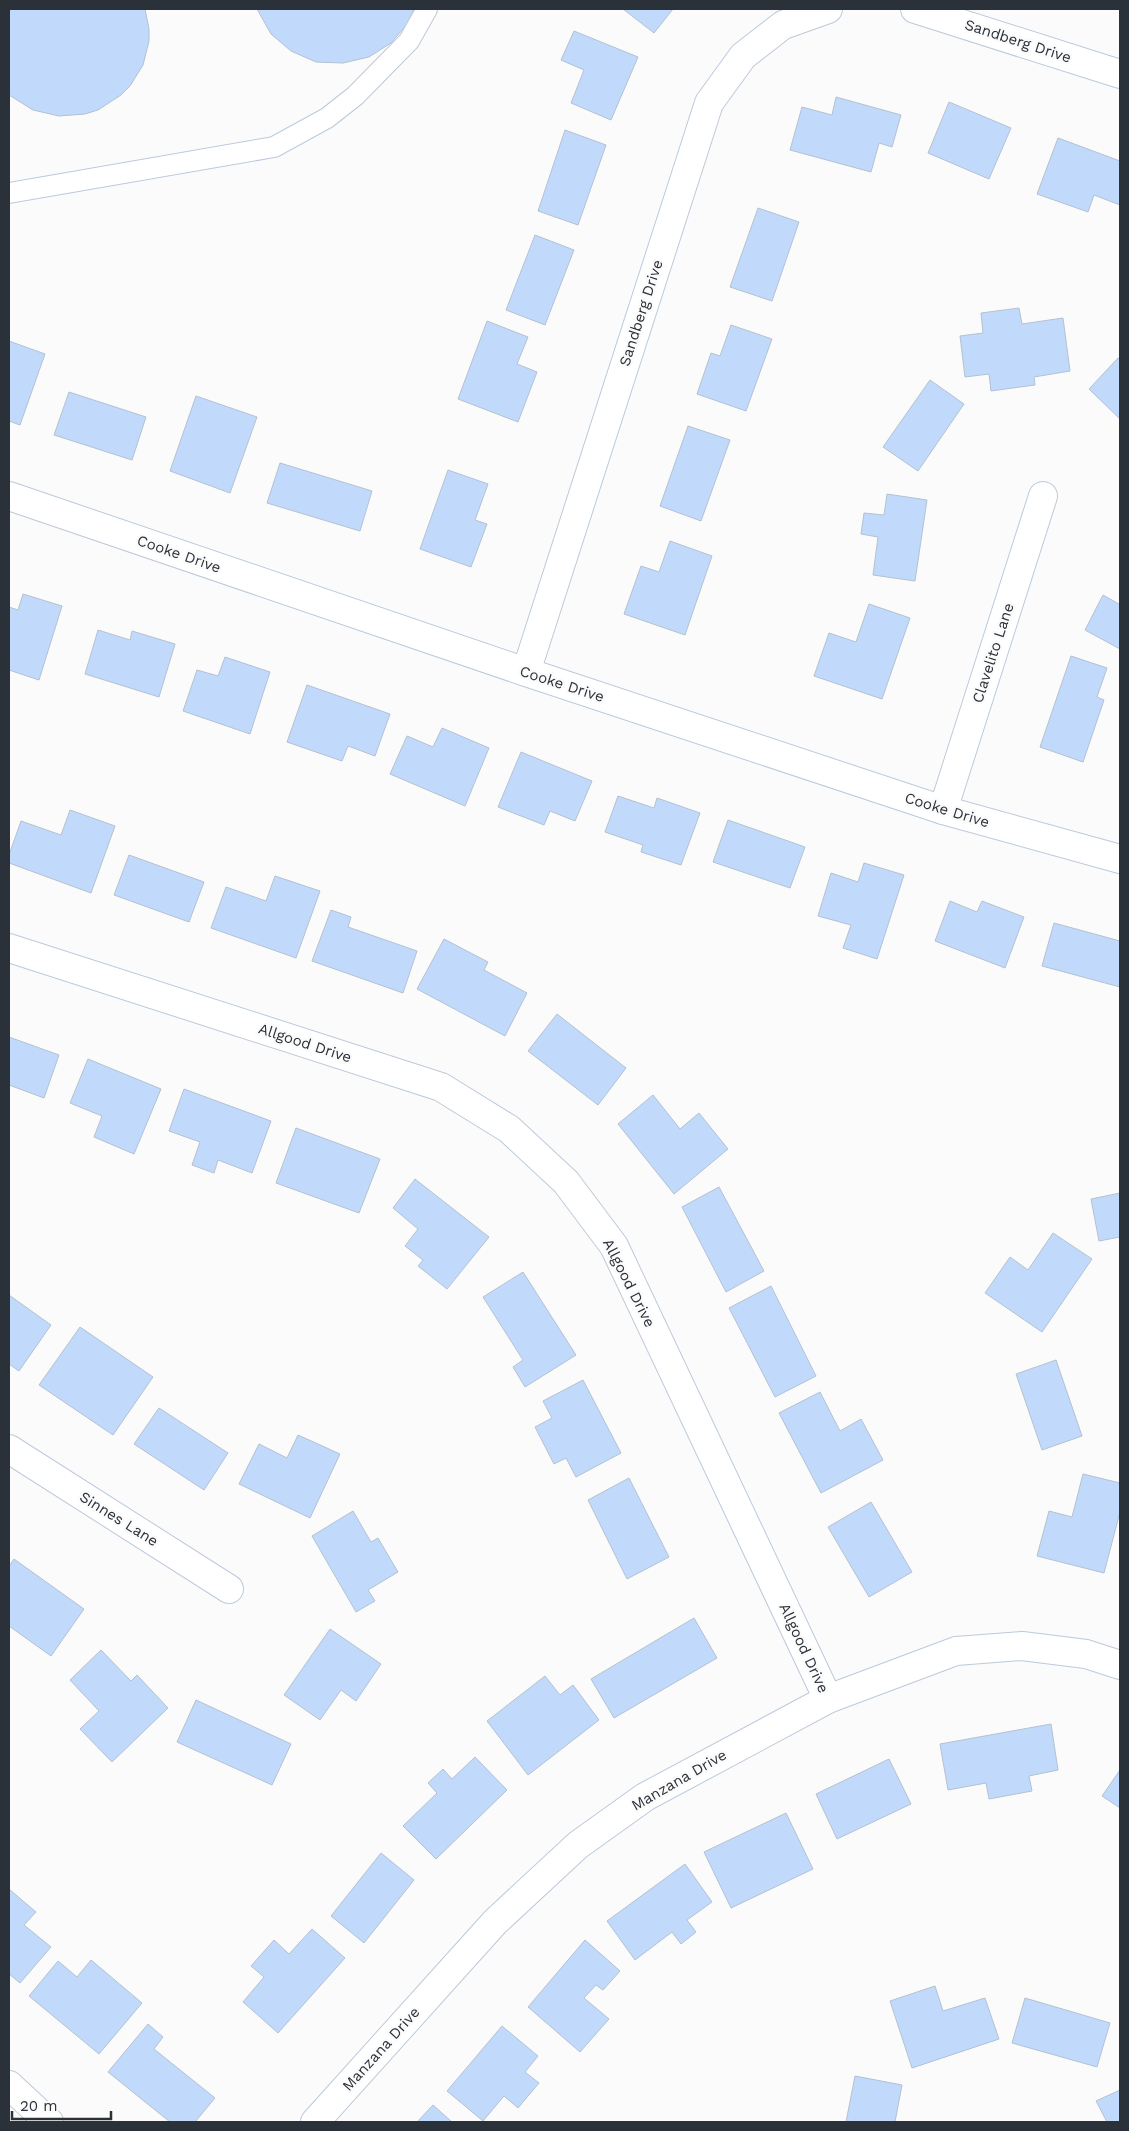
<svg xmlns="http://www.w3.org/2000/svg" width="1129" height="2131" viewBox="0 0 1129 2131" font-family="'Work Sans',sans-serif">
<rect width="100%" height="100%" fill="#fbfbfb"/>
<!-- building -->
<g fill="#c1dafb" stroke="#b3c1d2">
<polygon points="9,9 145,9 149,29 149,41 143,65 130,86 121,95 98,110 85,114 59,116 33,110 9,95"/>
<polygon points="257,9 414,9 408,23 391,43 369,57 343,63 316,62 291,51 271,34"/>
<polygon points="623,9 673,9 654,33"/>
<polygon points="574,31 638,57 611,120 571,103 584,70 561,60"/>
<polygon points="836,97 901,115 892,147 879,143 871,172 790,150 802,107 832,115"/>
<polygon points="949,102 1011,128 989,179 928,153"/>
<polygon points="565,130 606,145 578,225 538,211"/>
<polygon points="1058,138 1120,161 1120,205 1094,195 1088,212 1037,194"/>
<polygon points="758,208 799,222 772,301 730,287"/>
<polygon points="535,235 574,250 545,325 506,310"/>
<polygon points="1019,308 1022,324 1063,318 1070,371 1034,377 1035,385 991,391 989,374 965,377 960,336 983,333 981,313"/>
<polygon points="487,321 528,337 517,364 537,372 518,422 458,399"/>
<polygon points="731,325 772,339 746,411 697,394 711,353 720,356"/>
<polygon points="9,341 45,354 20,425 9,421"/>
<polygon points="1118,358 1120,359 1120,419 1089,389"/>
<polygon points="930,380 964,404 918,471 883,447"/>
<polygon points="69,392 146,417 132,460 54,435"/>
<polygon points="196,396 257,417 230,493 170,471"/>
<polygon points="688,426 730,440 701,521 660,506"/>
<polygon points="280,463 372,491 360,531 267,503"/>
<polygon points="448,470 488,484 475,520 487,524 471,567 420,549"/>
<polygon points="887,494 927,500 915,581 873,575 878,537 861,534 864,513 884,515"/>
<polygon points="670,541 712,556 685,635 624,614 641,566 659,572"/>
<polygon points="23,594 62,606 39,680 9,670 9,607 18,610"/>
<polygon points="1103,595 1119,604 1120,602 1120,649 1085,630"/>
<polygon points="869,604 910,618 882,699 814,676 829,633 856,642"/>
<polygon points="98,630 130,640 132,631 175,644 159,697 85,674"/>
<polygon points="1071,656 1107,668 1097,697 1104,700 1083,762 1040,747"/>
<polygon points="225,657 270,672 250,734 183,711 197,670 218,676"/>
<polygon points="307,685 390,714 375,756 348,746 342,761 287,742"/>
<polygon points="442,728 489,748 465,806 390,774 407,736 433,747"/>
<polygon points="521,752 592,781 575,821 550,811 544,825 498,807"/>
<polygon points="618,796 654,808 657,798 700,813 681,865 641,852 643,845 605,832"/>
<polygon points="70,810 115,826 91,893 9,863 9,855 21,821 61,835"/>
<polygon points="728,820 805,847 790,888 713,862"/>
<polygon points="129,855 204,882 189,922 114,895"/>
<polygon points="864,863 904,875 877,959 843,948 851,925 818,916 831,873 858,882"/>
<polygon points="275,876 320,891 296,958 211,928 226,887 266,901"/>
<polygon points="950,901 977,912 982,901 1024,917 1005,968 935,941"/>
<polygon points="331,910 351,917 348,927 417,951 403,993 312,961"/>
<polygon points="1054,923 1120,941 1120,987 1042,966"/>
<polygon points="444,939 488,962 484,970 527,993 505,1036 417,989"/>
<polygon points="557,1014 626,1068 598,1105 528,1051"/>
<polygon points="9,1037 59,1055 44,1098 9,1085"/>
<polygon points="88,1059 161,1089 134,1154 94,1137 102,1116 70,1103"/>
<polygon points="184,1089 271,1121 252,1173 218,1160 214,1173 192,1165 200,1142 169,1131"/>
<polygon points="653,1095 680,1129 699,1113 728,1149 674,1194 618,1124"/>
<polygon points="296,1128 380,1159 359,1213 276,1183"/>
<polygon points="415,1179 489,1237 447,1289 418,1266 423,1260 405,1246 418,1229 393,1208"/>
<polygon points="719,1187 764,1271 726,1292 682,1207"/>
<polygon points="1120,1193 1120,1237 1099,1241 1091,1199"/>
<polygon points="1053,1233 1092,1259 1042,1332 985,1293 1010,1257 1028,1270"/>
<polygon points="523,1272 576,1355 525,1387 513,1367 523,1360 483,1297"/>
<polygon points="771,1286 816,1376 775,1397 729,1308"/>
<polygon points="9,1295 51,1325 19,1371 9,1364"/>
<polygon points="80,1327 153,1377 113,1435 39,1385"/>
<polygon points="1056,1360 1082,1436 1042,1450 1016,1374"/>
<polygon points="583,1380 621,1453 576,1477 566,1458 554,1464 535,1427 552,1418 543,1401"/>
<polygon points="820,1392 840,1431 861,1419 883,1460 821,1493 779,1413"/>
<polygon points="159,1408 228,1453 204,1490 134,1444"/>
<polygon points="298,1435 340,1454 310,1518 239,1484 259,1444 287,1458"/>
<polygon points="1083,1474 1120,1483 1120,1512 1104,1573 1037,1556 1049,1511 1072,1517"/>
<polygon points="629,1478 669,1557 627,1579 588,1500"/>
<polygon points="871,1502 912,1572 869,1597 828,1527"/>
<polygon points="353,1511 371,1542 378,1538 398,1572 368,1590 375,1601 356,1612 312,1536"/>
<polygon points="14,1559 84,1609 51,1656 9,1626 9,1566"/>
<polygon points="694,1618 717,1658 614,1718 591,1679"/>
<polygon points="330,1629 381,1664 356,1701 341,1690 320,1720 284,1695"/>
<polygon points="101,1650 131,1681 137,1675 168,1708 112,1762 80,1729 99,1711 70,1680"/>
<polygon points="545,1676 560,1695 573,1685 599,1720 528,1775 487,1721"/>
<polygon points="196,1700 291,1744 272,1785 177,1742"/>
<polygon points="1051,1724 1058,1770 1029,1776 1032,1791 989,1799 986,1783 948,1790 940,1744"/>
<polygon points="475,1757 507,1790 436,1859 403,1826 437,1793 428,1783 443,1769 452,1779"/>
<polygon points="889,1759 911,1804 837,1839 816,1794"/>
<polygon points="1120,1770 1120,1808 1102,1796"/>
<polygon points="786,1813 813,1869 731,1908 704,1852"/>
<polygon points="381,1853 414,1880 364,1943 331,1916"/>
<polygon points="685,1864 712,1902 687,1920 696,1932 681,1944 672,1932 635,1960 607,1921"/>
<polygon points="9,1889 36,1912 24,1925 51,1947 20,1983 9,1974"/>
<polygon points="312,1929 345,1958 278,2033 243,2002 264,1977 251,1966 274,1940 289,1954"/>
<polygon points="585,1940 620,1971 603,1990 596,1985 584,1998 609,2019 580,2052 528,2007"/>
<polygon points="91,1960 142,2003 99,2054 29,1996 58,1961 77,1977"/>
<polygon points="935,1986 943,2011 985,1998 999,2039 912,2068 890,2001"/>
<polygon points="1025,1998 1110,2023 1097,2067 1012,2043"/>
<polygon points="148,2024 163,2037 154,2049 215,2098 195,2122 170,2122 108,2072"/>
<polygon points="502,2026 538,2056 525,2072 539,2083 518,2108 504,2096 483,2121 447,2091"/>
<polygon points="855,2076 902,2085 895,2122 846,2122"/>
<polygon points="1120,2090 1120,2122 1107,2122 1096,2101"/>
<polygon points="433,2105 452,2122 417,2122"/>
</g>
<g fill="none" stroke-linecap="round" stroke-linejoin="round">
<defs>
<polyline id="lane" points="9,193 274,147 327,118 355,96 409,41 427,9"/>
<g id="street">
<polyline points="915,9 1120,74"/>
<polyline points="9,496 526,672 943,810 1120,859"/>
<polyline points="526,672 709,103 743,56 783,25 828,9"/>
<polyline points="943,810 1043,496"/>
<polyline points="9,948 441,1087 509,1129 566,1182 614,1246 828,1699"/>
<polyline points="9,1449 229,1589"/>
<polyline points="9,2085 49,2122"/>
<polyline points="315,2122 495,1922 578,1845 645,1797 828,1699 956,1651 1022,1646 1086,1654 1120,1665"/>
</g>
</defs>
<!-- lane casing -->
<use href="#lane" stroke="#bccadc" stroke-width="22"/>
<!-- street casing -->
<use href="#street" stroke="#bccadc" stroke-width="30"/>
<!-- lane -->
<use href="#lane" stroke="#fff" stroke-width="20"/>
<!-- street -->
<use href="#street" stroke="#fff" stroke-width="28"/>
</g>
<g text-anchor="middle" stroke-width="5" stroke-linejoin="round" paint-order="stroke">
<!-- street labels -->
<g font-size="15" fill="#2b3138" stroke="#fbfbfb">
<text transform="translate(1018 41) rotate(18)" y="5">Sandberg Drive</text>
<text transform="translate(641 313) rotate(-72)" y="5">Sandberg Drive</text>
<text transform="translate(179 554) rotate(19)" y="5">Cooke Drive</text>
<text transform="translate(993 653) rotate(-72)" y="5">Clavelito Lane</text>
<text transform="translate(562 684) rotate(18)" y="5">Cooke Drive</text>
<text transform="translate(947 810) rotate(17)" y="5">Cooke Drive</text>
<text transform="translate(305 1043) rotate(18)" y="5">Allgood Drive</text>
<text transform="translate(629 1283) rotate(63)" y="5">Allgood Drive</text>
<text transform="translate(119 1519) rotate(32)" y="5">Sinnes Lane</text>
<text transform="translate(804 1648) rotate(65)" y="5">Allgood Drive</text>
<text transform="translate(679 1780) rotate(-30)" y="5">Manzana Drive</text>
<text transform="translate(381 2049) rotate(-48)" y="5">Manzana Drive</text>
</g>
</g>
<!-- border -->
<rect width="1129" height="2131" fill="none" stroke="#2b3138" stroke-width="20"/>
<!-- scale -->
<path d="M12 2111v8h99v-8" fill="none" stroke="#2b3138" stroke-width="2.5"/>
<text x="20" y="2111" font-size="15" fill="#2b3138" stroke="#fbfbfb" stroke-width="4" paint-order="stroke">20 m</text>
</svg>
